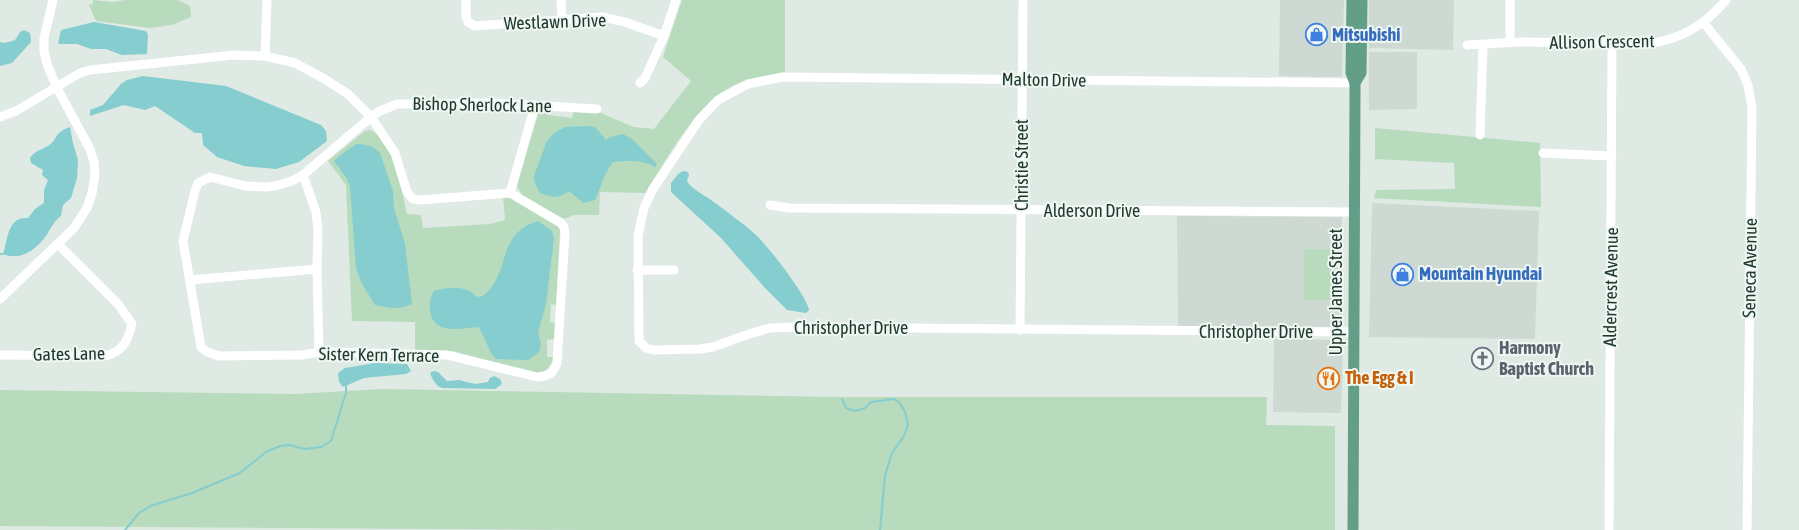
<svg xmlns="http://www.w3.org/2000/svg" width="1799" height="530" viewBox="0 0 1799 530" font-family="'Asap Condensed',sans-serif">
<rect width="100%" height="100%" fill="#deeae3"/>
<!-- built -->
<g fill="#cdd9d2">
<polygon points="1280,0 1344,0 1342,77 1279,76"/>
<polygon points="1369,0 1454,0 1453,50 1369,48"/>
<polygon points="1369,52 1417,52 1417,109 1369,110"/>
<polygon points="1372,203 1539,211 1535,339 1369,337"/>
<polygon points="1177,216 1342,217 1342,323 1329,327 1178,327"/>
<polygon points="1274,339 1343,340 1341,413 1273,412"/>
</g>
<!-- green -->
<g fill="#b7dbbc">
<polygon points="93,0 113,2 125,0 178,0 190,6 191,17 172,25 150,28 96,21 89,5 93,4"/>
<path d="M682,0H785V73C768,75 752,77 736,84C697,101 668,158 645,193L600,192L599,215H574L564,219L523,197L517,186L539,111L547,109V115L572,118L574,110L601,113L633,127L654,129L691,81L663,57Z"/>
<polygon points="1375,128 1540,143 1541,207 1374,198 1376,190 1455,189 1454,163 1375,159"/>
<path d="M370,130C394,138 402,192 407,214L421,215L423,228L490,224L505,220L503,197H510L556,222L560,230L556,305L551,304L550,322L555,323L554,339L547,340V357H554C550,367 547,371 537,374L453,351H415V322L352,321L346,185L328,161L365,131Z"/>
<rect x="1304" y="249" width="32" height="51"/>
<polygon points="382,389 835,397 1267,397 1266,425 1335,426 1335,530 583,530 0,526 0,390 295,394"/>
</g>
<!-- water -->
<g fill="#86cdcf">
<polygon points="94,22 146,31 148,35 147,54 122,55 106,49 91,49 77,44 58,44 61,30"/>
<polygon points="24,30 30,33 31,42 12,63 0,66 0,42 5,43 15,40 20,32"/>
<polygon points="143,76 226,86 321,125 326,131 327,141 299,162 276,169 244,166 217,157 203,145 202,133 195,133 155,106 145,110 124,105 90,116 90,110 103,105 121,84 127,80"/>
<path d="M591,126L595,127L606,140L610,137L623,134L632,139L657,164L655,167C642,159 628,161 613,162L606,173L595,200L583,203L569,191C557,199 554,198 540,193L535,183L534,176L547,141L554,133L565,127Z"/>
<path d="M70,127L73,143L78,160L77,178L71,198L63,205L61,216C55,220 53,225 49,231C40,247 22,262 3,254C8,240 7,216 28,218L35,209L44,203V190L48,180L42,175L43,170L31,163L30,158C36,150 41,150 48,146C58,140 53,133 70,127Z"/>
<path d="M356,144C366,144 373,146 380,153L393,191L394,208L405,244L412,304C398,310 389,308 375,305L362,284L356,268L350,186L347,179L334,161L338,157Z"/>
<path d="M683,171L688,172L689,175L687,181C692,190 705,195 714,202C728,213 743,223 756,235C768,246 807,296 809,310L806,313L787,310L765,288L721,238L671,192V183L678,174Z"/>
<path d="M538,221L552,231L554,239L546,304L538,333L541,344L539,352L528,360L496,359L491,353L479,327C460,328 433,336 430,310C430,302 430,297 434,291C443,288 458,286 467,290C471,291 474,295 477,297L483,296C512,273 495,234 538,221Z"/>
<polygon points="375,363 407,364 411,371 406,374 364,378 343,387 339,382 338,373 345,368"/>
<path d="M434,371L438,372L447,381L459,380L475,384L488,382L490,378L494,376L500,379L502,384L495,389L442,388C436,386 432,379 430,373Z"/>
</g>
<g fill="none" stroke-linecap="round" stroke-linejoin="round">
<!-- stream -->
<g stroke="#86cdcf" stroke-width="2">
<polyline points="0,254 3,254"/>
<polyline points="842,399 846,408 855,411 865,408 871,402 894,399 900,403 905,412 908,425 904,436 892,453 885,475 880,530"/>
<polyline points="141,512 150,506 192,493 240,473 266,452 280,446 289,445 305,449 321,447 331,441 346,393 346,385"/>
<polyline points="125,530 140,512"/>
</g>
<!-- minor -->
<g stroke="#fff" stroke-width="9">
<polyline points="466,0 466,16 468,22 475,26 602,17 625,22 664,36"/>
<polyline points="561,0 562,18"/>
<polyline points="1703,22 1741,69 1748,85 1752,108 1747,530"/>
<polyline points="1510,42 1510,0"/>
<path d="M1467,45L1520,42L1648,44C1681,39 1704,26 1726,0"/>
<polyline points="265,56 267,0"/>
<polyline points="640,83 645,78 664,36 676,0"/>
<polyline points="0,117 16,111 80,73 90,70 234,55 265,56 295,63 323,78 348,94 371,117 395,153 407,192 413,199 420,200 510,193"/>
<polyline points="1480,135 1483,45"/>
<polyline points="1543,153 1612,156"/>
<polyline points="303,175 316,212 318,230 317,269 319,352"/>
<path d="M510,193L561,223L564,227L565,234L557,363C553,374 549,376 537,377L447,355L321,352L302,355L219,356L207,352L201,347L183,241L195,191L198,183L210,177L245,186L266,187L275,186L292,181L303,175L371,117L380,111L397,104L493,103L597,109"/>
<polyline points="510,193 535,105"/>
<polyline points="770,205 789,208 1354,212"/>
<polyline points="637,270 674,270"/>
<polyline points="190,280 317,269"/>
<polyline points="0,299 74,228 87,208 92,193 95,175 94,162 90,149 57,88 47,64 44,51 44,38 53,0"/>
<polyline points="1020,330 1023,0"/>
<polyline points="1353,332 795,327 770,328 749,334 713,347 700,349 653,350 646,348 639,341 638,236 644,208 653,189 699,120 718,100 748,84 783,77 1355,83"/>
<path d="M0,355L104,356C122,353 128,341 132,324L118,304L58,244"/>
<polyline points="1609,530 1612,44"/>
</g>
<!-- major -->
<g stroke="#639f88" stroke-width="11">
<polyline points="1352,0 1351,73 1355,83 1355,94 1353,530"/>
<polyline points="1355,83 1361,73 1362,0"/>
</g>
</g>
<!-- icons -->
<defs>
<symbol id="shop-ring" viewBox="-11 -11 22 22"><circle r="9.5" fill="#eff7f2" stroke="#3f7fe0" stroke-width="1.5"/><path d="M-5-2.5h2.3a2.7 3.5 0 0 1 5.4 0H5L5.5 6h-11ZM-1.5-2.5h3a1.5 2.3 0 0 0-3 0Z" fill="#3f7fe0"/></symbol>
<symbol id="church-ring" viewBox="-11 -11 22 22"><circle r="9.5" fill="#eff7f2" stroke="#6b7280" stroke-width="1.5"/><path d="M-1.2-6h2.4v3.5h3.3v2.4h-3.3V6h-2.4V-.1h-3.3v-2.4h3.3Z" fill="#6b7280"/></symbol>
<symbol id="restaurant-ring" viewBox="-11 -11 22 22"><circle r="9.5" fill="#eff7f2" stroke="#e8710a" stroke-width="1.5"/><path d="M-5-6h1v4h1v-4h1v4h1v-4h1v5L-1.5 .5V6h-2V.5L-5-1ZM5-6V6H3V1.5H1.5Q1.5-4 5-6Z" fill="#e8710a"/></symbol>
</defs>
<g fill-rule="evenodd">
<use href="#shop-ring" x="1304" y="22" width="25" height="25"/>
<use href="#shop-ring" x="1390" y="262" width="25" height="25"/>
<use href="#church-ring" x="1470" y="346" width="25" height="25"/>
<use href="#restaurant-ring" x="1316" y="366" width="25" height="25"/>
</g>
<g text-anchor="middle" stroke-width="4" stroke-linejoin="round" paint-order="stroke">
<!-- street labels -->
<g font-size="18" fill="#20392f" stroke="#eff7f2">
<text transform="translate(555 22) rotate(-2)" y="6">Westlawn Drive</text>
<text transform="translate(1602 42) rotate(-1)" y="6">Allison Crescent</text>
<text transform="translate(1044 80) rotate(1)" y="6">Malton Drive</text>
<text transform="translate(482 105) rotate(1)" y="6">Bishop Sherlock Lane</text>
<text transform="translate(1022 165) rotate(-90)" y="6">Christie Street</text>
<text x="1092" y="217">Alderson Drive</text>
<text transform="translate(1750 268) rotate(-89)" y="6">Seneca Avenue</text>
<text transform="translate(1611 287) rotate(-89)" y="6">Aldercrest Avenue</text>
<text transform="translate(1336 292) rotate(-90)" y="6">Upper James Street</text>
<text x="851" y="334">Christopher Drive</text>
<text x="1256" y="338">Christopher Drive</text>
<text transform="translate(69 354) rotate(-1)" y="6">Gates Lane</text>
<text transform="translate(379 355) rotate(1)" y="6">Sister Kern Terrace</text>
</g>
<!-- shop labels -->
<g font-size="18" font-weight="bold" fill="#366cbe" stroke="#eff7f2" text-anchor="start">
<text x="1332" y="41">Mitsubishi</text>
<text x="1419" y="280">Mountain Hyundai</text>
</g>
<!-- worship labels -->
<g font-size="18" font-weight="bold" fill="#5b616d" stroke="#eff7f2" text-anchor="start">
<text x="1499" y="354">Harmony<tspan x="1499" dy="21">Baptist Church</tspan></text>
</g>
<!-- food labels -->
<g font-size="18" font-weight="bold" fill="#c56008" stroke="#eff7f2" text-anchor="start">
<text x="1345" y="384">The Egg &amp; I</text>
</g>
</g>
</svg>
